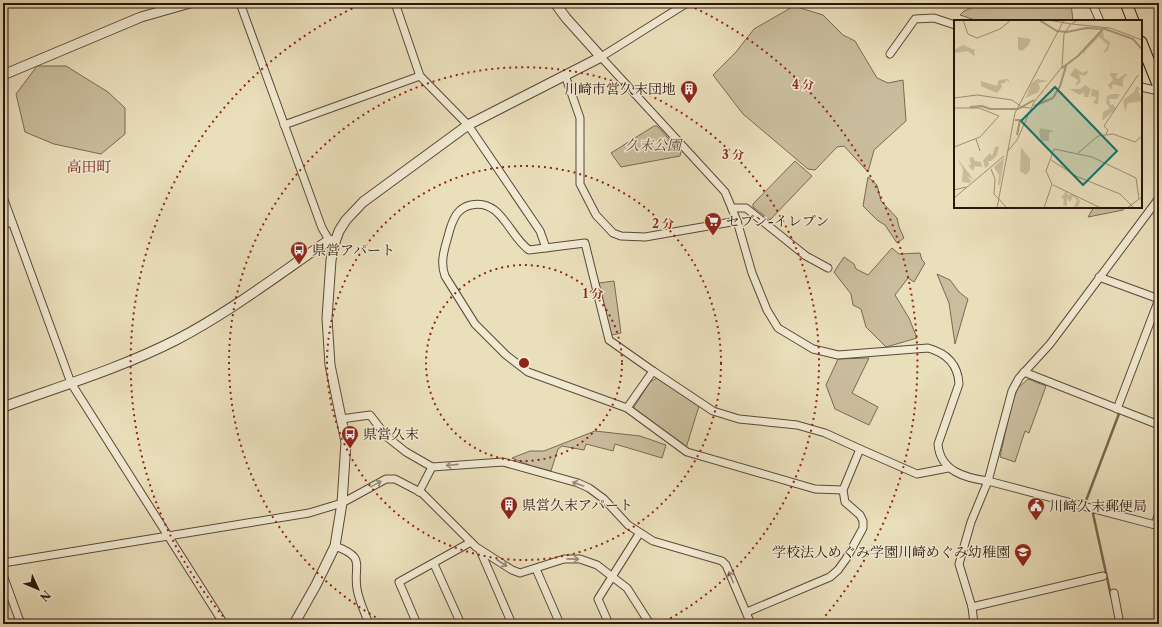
<svg xmlns="http://www.w3.org/2000/svg" width="1162" height="627" viewBox="0 0 1162 627" font-family="'Libre Caslon Text','Noto Serif JP',serif">
<rect width="100%" height="100%" fill="#eadfbb"/>
<filter id="stains"><feTurbulence type="fractalNoise" baseFrequency=".005" numOctaves="4"/><feColorMatrix values="0 0 0 0 .2 0 0 0 0 .09 0 0 0 0 .02 0 0 0 .5 -.17"/></filter>
<radialGradient id="worn" r=".72"><stop offset=".6" stop-color="#630" stop-opacity="0"/><stop offset="1" stop-color="#630" stop-opacity=".3"/></radialGradient>
<!-- green -->
<g fill="#cabd9d" stroke="#7a6954">
<polygon points="984,3 1071,3 1073,21 978,21 960,15 964,11"/>
<polygon points="794,6 823,15 843,35 855,41 877,78 888,83 903,80 906,121 874,150 868,172 844,146 837,147 815,170 808,169 743,114 713,75 736,52 754,29"/>
<polygon points="37,66 66,66 108,92 125,108 125,134 101,154 54,144 25,132 16,94"/>
<polygon points="654,126 657,126 681,152 680,156 621,167 611,153"/>
<polygon points="795,161 812,176 770,220 753,207 753,204"/>
<polygon points="868,177 877,185 881,201 897,218 899,227 904,238 897,243 885,225 877,220 863,206"/>
<polygon points="1094,207 1125,207 1123,210 1088,217"/>
<polygon points="892,248 899,254 920,253 922,260 925,263 914,282 908,278 895,295 909,318 917,338 886,347 866,327 861,309 853,305 851,294 834,272 844,257 854,264 856,269 868,275"/>
<polygon points="937,274 950,280 959,292 968,299 955,344 949,303"/>
<polygon points="614,281 621,333 608,336 599,283"/>
<polygon points="869,358 852,393 878,407 869,425 835,409 826,385 838,359"/>
<polygon points="657,378 699,406 686,448 634,411 634,407 650,382"/>
<polygon points="1028,379 1046,386 1029,433 1025,431 1015,462 1000,457 1012,402 1018,388"/>
<polygon points="595,431 640,436 666,445 662,458 615,444 613,451 586,444 584,450 562,446 558,449 551,471 532,466 512,458 530,451 544,451"/>
</g>
<g fill="none" stroke-linecap="round" stroke-linejoin="round">
<!-- stream -->
<g stroke="#776550" stroke-width="2.5">
<polyline points="1084,506 1120,411"/>
<polyline points="1092,509 1111,596"/>
</g>
<defs>
<g id="minor">
<polyline points="240,3 322,228 329,240"/>
<polyline points="395,3 420,76 468,125 540,231 546,248"/>
<path d="M687,3L601,57L725,192L737,221L752,273L767,310L778,328L813,349L838,355L928,348C946,353 958,364 959,384L938,444C940,471 965,478 988,481L1159,526"/>
<polyline points="1092,3 1100,21"/>
<polyline points="890,54 915,19 934,18 955,25"/>
<polyline points="565,75 580,118 580,184 596,215 613,233 621,236 645,237 737,221"/>
<polyline points="1141,87 1159,91"/>
<polyline points="284,125 420,76"/>
<polyline points="3,197 71,383 224,624"/>
<polyline points="732,208 746,208 806,256 828,268"/>
<polyline points="3,225 12,222"/>
<polyline points="1099,277 1159,299 1117,409"/>
<polyline points="1024,372 1159,425"/>
<polyline points="627,408 653,371"/>
<polyline points="341,419 370,415 387,437 406,452 432,467 503,462 578,483 589,488 604,499 628,525 653,541 722,561 726,565 751,624"/>
<path d="M843,490L815,489L687,452L627,408L528,372L506,355L475,324L445,276C439,260 446,245 450,229C454,217 458,208 471,205C501,198 509,236 529,250L585,243L609,340L653,371L713,411L739,419L797,425L825,433L860,449"/>
<polyline points="419,492 432,467"/>
<polyline points="1155,525 1159,513"/>
<path d="M335,546C367,558 353,564 357,589C359,601 365,613 369,624"/>
<polyline points="480,550 512,624"/>
<polyline points="3,563 309,513 342,503 386,479 395,479 422,493 476,547 512,570 520,573 564,559 580,559 597,565 627,588 650,624"/>
<polyline points="434,564 461,624"/>
<polyline points="536,569 560,624"/>
<polyline points="3,575 19,619 23,624"/>
<polyline points="1114,593 1120,624"/>
<polyline points="972,607 1103,576"/>
<polyline points="747,612 830,577 838,570 846,559 863,528 863,521 860,515 845,502 843,490 860,449 917,474 948,468"/>
<polyline points="417,624 399,582 471,542"/>
<polyline points="609,624 598,599 639,534"/>
<polyline points="974,624 972,607 959,564 971,522 988,481 1012,391 1019,378 1050,344 1159,198"/>
</g>
<g id="tertiary">
<polyline points="3,75 141,17 190,3"/>
<path d="M3,407C61,386 121,368 176,340C230,312 279,274 329,240L335,242"/>
<polyline points="294,624 316,585 335,546 342,503 346,442 330,365 327,318 331,260 335,242 339,231 346,220 363,202 468,125 601,57 566,18 555,3"/>
</g>
<g id="primary">
<polyline points="1126,3 1133,21"/>
<polyline points="1141,42 1159,87"/>
</g>
</defs>
<!-- minor casing -->
<use href="#minor" stroke="#5b4836" stroke-width="9"/>
<!-- tertiary casing -->
<use href="#tertiary" stroke="#5b4836" stroke-width="11"/>
<!-- primary casing -->
<use href="#primary" stroke="#2b150a" stroke-width="13"/>
<!-- minor -->
<use href="#minor" stroke="#f1ead3" stroke-width="7"/>
<!-- tertiary -->
<use href="#tertiary" stroke="#f1ead3" stroke-width="9"/>
<!-- primary -->
<use href="#primary" stroke="#eadfbb" stroke-width="11"/>
</g>
<!-- one-way arrows -->
<defs><path id="oneway-shaft" d="M-6 0H5M1.5-3L5.5 0L1.5 3" fill="none" stroke-width="1.6" stroke-linecap="round" stroke-linejoin="round"/></defs>
<g stroke="#988a79">
<use href="#oneway-shaft" transform="translate(452 465) rotate(174)"/>
<use href="#oneway-shaft" transform="translate(376 484) rotate(-29)"/>
<use href="#oneway-shaft" transform="translate(578 484) rotate(-161)"/>
<use href="#oneway-shaft" transform="translate(573 559) rotate(1)"/>
<use href="#oneway-shaft" transform="translate(502 563) rotate(33)"/>
<use href="#oneway-shaft" transform="translate(731 577) rotate(-112)"/>
</g>
<!-- distance rings -->
<g fill="none" stroke="#8f2418" stroke-width="2" stroke-dasharray="2 4">
<circle cx="524" cy="363" r="98"/>
<circle cx="524" cy="363" r="197"/>
<path d="M386 623A295 295 0 1 1 662 623"/>
<path d="M227 621A394 394 0 0 1 364 3M684 3A394 394 0 0 1 821 621"/>
</g>
<!-- icons -->
<defs>
<symbol id="building-pin" viewBox="-11 -11 22 30"><path d="M0 17L-7.5 6A9.5 9.5 0 1 1 7.5 6Z" fill="#8f2418" stroke="#f1ead3"/><path d="M-4-6H4V6H1V3H-1V6H-4ZM-2.5-4.3h1.7v1.8h-1.7ZM.8-4.3h1.7v1.8H.8ZM-2.5-1h1.7V.8h-1.7ZM.8-1h1.7V.8H.8Z" fill="#fff"/></symbol>
<symbol id="supermarket-pin" viewBox="-11 -11 22 30"><path d="M0 17L-7.5 6A9.5 9.5 0 1 1 7.5 6Z" fill="#8f2418" stroke="#f1ead3"/><path d="M-6-5.5h2.5l.6 2H6L4.5 2H-2.5L-4.4-4H-6ZM-1.5 3.2a1.3 1.3 0 1 0 .1 0ZM3 3.2a1.3 1.3 0 1 0 .1 0Z" fill="#fff"/></symbol>
<symbol id="bus-pin" viewBox="-11 -11 22 30"><path d="M0 17L-7.5 6A9.5 9.5 0 1 1 7.5 6Z" fill="#8f2418" stroke="#f1ead3"/><path d="M-5-6H5V4H4V6H2V4H-2V6H-4V4H-5ZM-3.5-4V0h7V-4ZM-3.5 1.2v1.5H-2V1.2ZM2 1.2v1.5H3.5V1.2Z" fill="#fff"/></symbol>
<symbol id="civic-pin" viewBox="-11 -11 22 30"><path d="M0 17L-7.5 6A9.5 9.5 0 1 1 7.5 6Z" fill="#8f2418" stroke="#f1ead3"/><path d="M-.6-6.5H3V-4.5H.6V-3L4-1V1h2V6H-6V1h2V-1L-.6-3ZM-1.2 2.5V6h2.4V2.5Z" fill="#fff"/></symbol>
<symbol id="school-pin" viewBox="-11 -11 22 30"><path d="M0 17L-7.5 6A9.5 9.5 0 1 1 7.5 6Z" fill="#8f2418" stroke="#f1ead3"/><path d="M0-5L7-2L0 1L-7-2ZM-4 1L0 2.5L4 1V4Q0 6-4 4Z" fill="#fff"/></symbol>
</defs>
<g fill-rule="evenodd">
<use href="#building-pin" x="679" y="79" width="20" height="27"/>
<use href="#supermarket-pin" x="703" y="211" width="20" height="27"/>
<use href="#bus-pin" x="289" y="240" width="20" height="27"/>
<use href="#bus-pin" x="340" y="424" width="20" height="27"/>
<use href="#building-pin" x="499" y="495" width="20" height="27"/>
<use href="#civic-pin" x="1026" y="496" width="20" height="27"/>
<use href="#school-pin" x="1013" y="542" width="20" height="27"/>
</g>
<g text-anchor="middle" stroke-width="3" stroke-linejoin="round" paint-order="stroke">
<!-- poi labels -->
<g font-size="14" fill="#2b150a" stroke="#f1ead3" text-anchor="start">
<text x="676" y="94" text-anchor="end">川崎市営久末団地</text>
<text x="726" y="226">セブン-イレブン</text>
<text x="312" y="255">県営アパート</text>
<text x="363" y="439">県営久末</text>
<text x="522" y="510">県営久末アパート</text>
<text x="1049" y="511">川崎久末郵便局</text>
<text x="1010" y="557" text-anchor="end">学校法人めぐみ学園川崎めぐみ幼稚園</text>
</g>
<!-- park labels -->
<g font-size="14" font-style="italic" fill="#5b4736" stroke="#f1ead3">
<text x="653" y="150">久末公園</text>
</g>
<!-- neighbourhood labels -->
<g font-size="15" fill="#7a1f14" stroke="#f1ead3">
<text x="89" y="172">高田町</text>
</g>
</g>
<!-- overview -->
<g transform="translate(954 20)">
<rect width="188" height="188" fill="#eadfbb"/>
<path d="M149,10L150,18L156,22L154,30L149,34L154,25L145,17L132,30L129,36L130,28ZM64,17L77,19L74,26L68,31L64,29ZM9,25L21,30L26,28L20,31L21,37L14,31L0,33V30ZM121,48L129,53L133,50L134,53L130,56L125,54L127,62L121,66L124,60L116,55ZM158,48L157,53H164L162,57L164,59L171,54H174L169,59V67L159,64L157,70L154,65L159,60L156,54ZM54,59L56,63L52,60L51,63H47L48,67L43,73L27,66V61L43,66L45,60ZM83,59L94,61L84,63L86,68L84,72L72,78L77,64ZM131,65L137,69L134,77H130V72L126,75L115,69H126ZM183,66L187,69L184,70L188,81L174,83L171,91L169,80L180,72ZM138,69L145,71L144,84L139,83L143,77L137,76ZM157,74H166L163,79H155L156,85L159,84L162,89L148,101L149,92L156,88L152,83L153,76ZM87,108L100,111L95,113V121H87L85,111ZM45,126L43,135L37,141H34L35,145L31,148L29,140L36,133L38,136L41,127ZM67,127L76,139V150L72,155L66,151ZM19,137L21,141L27,142L28,147L21,146L19,151L14,145H17L15,138ZM3,138L20,160L13,156L17,161L16,163L8,162L9,149ZM50,138L46,165H44L45,155L40,147ZM112,171L114,175L118,174L124,178L126,181L124,188L120,187L123,180L119,176L116,182L113,178V186L109,185L110,179L107,178Z" fill="#cabd9d"/>
<path fill="none" stroke="#a99a7f" stroke-width="2" d="M85,0L103,11L113,12L132,8L151,9L179,19L188,29M108,48L124,36L149,9M99,78L106,66L112,46M80,86L99,78M16,87L28,86L36,89H64L80,80M61,100H66L63,115"/>
<path fill="none" stroke="#9e8e74" stroke-width="1" d="M9,0L14,14L23,18L46,9L57,0M94,0L117,4M118,4L156,8L188,20M0,78L23,75L58,80L68,87L76,88M0,88H25L45,96L26,117L0,127M152,114L154,110L150,106L184,55M22,119L26,131M54,131L63,120L80,82L108,47L110,14L117,4L124,0M124,133L144,116L159,114L181,122L188,116M97,140L122,156L166,174L180,188M37,149L41,159L40,174L53,188M99,165L147,188M0,170L12,167M0,178L50,136M43,188L61,93L110,0M90,188L98,164L92,151L100,129L138,137L182,158L185,179M173,188L188,177"/>
<path fill="#0f766e" fill-opacity="0.15" stroke="#0f766e" stroke-width="2" d="M101,67L163,131L129,165L67,101Z"/>
<rect width="188" height="188" fill="none" stroke="#2b150a" stroke-width="2"/>
</g>
<circle cx="524" cy="363" r="6" fill="#8f2418" stroke="#f1ead3" stroke-width="2"/>
<g font-size="12" text-anchor="middle" font-weight="bold" fill="#8f2418" stroke="#f1ead3" stroke-width="3" stroke-linejoin="round" paint-order="stroke">
<text x="803" y="89">4 分</text>
<text x="733" y="159">3 分</text>
<text x="663" y="228">2 分</text>
<text x="593" y="298">1 分</text>
</g>
<!-- margin -->
<rect width="1162" height="627" fill="none" stroke="#eadfbb" stroke-width="16"/>
<rect x="4" y="4" width="1154" height="619" fill="none" stroke="#2b150a" stroke-width="2"/>
<rect x="8" y="8" width="1146" height="611" fill="none" stroke="#2b150a"/>
<!-- north arrow -->
<g transform="translate(38 589) rotate(134)" stroke="#f1ead3" stroke-width="3" paint-order="stroke">
<path d="M0-3L7 15L0 10L-7 15Z" fill="#2b150a"/>
<text y="-6" font-size="11" font-weight="bold" text-anchor="middle" fill="#2b150a">N</text>
</g>
<rect width="100%" height="100%" filter="url(#stains)"/>
<rect width="100%" height="100%" fill="url(#worn)"/>
</svg>
